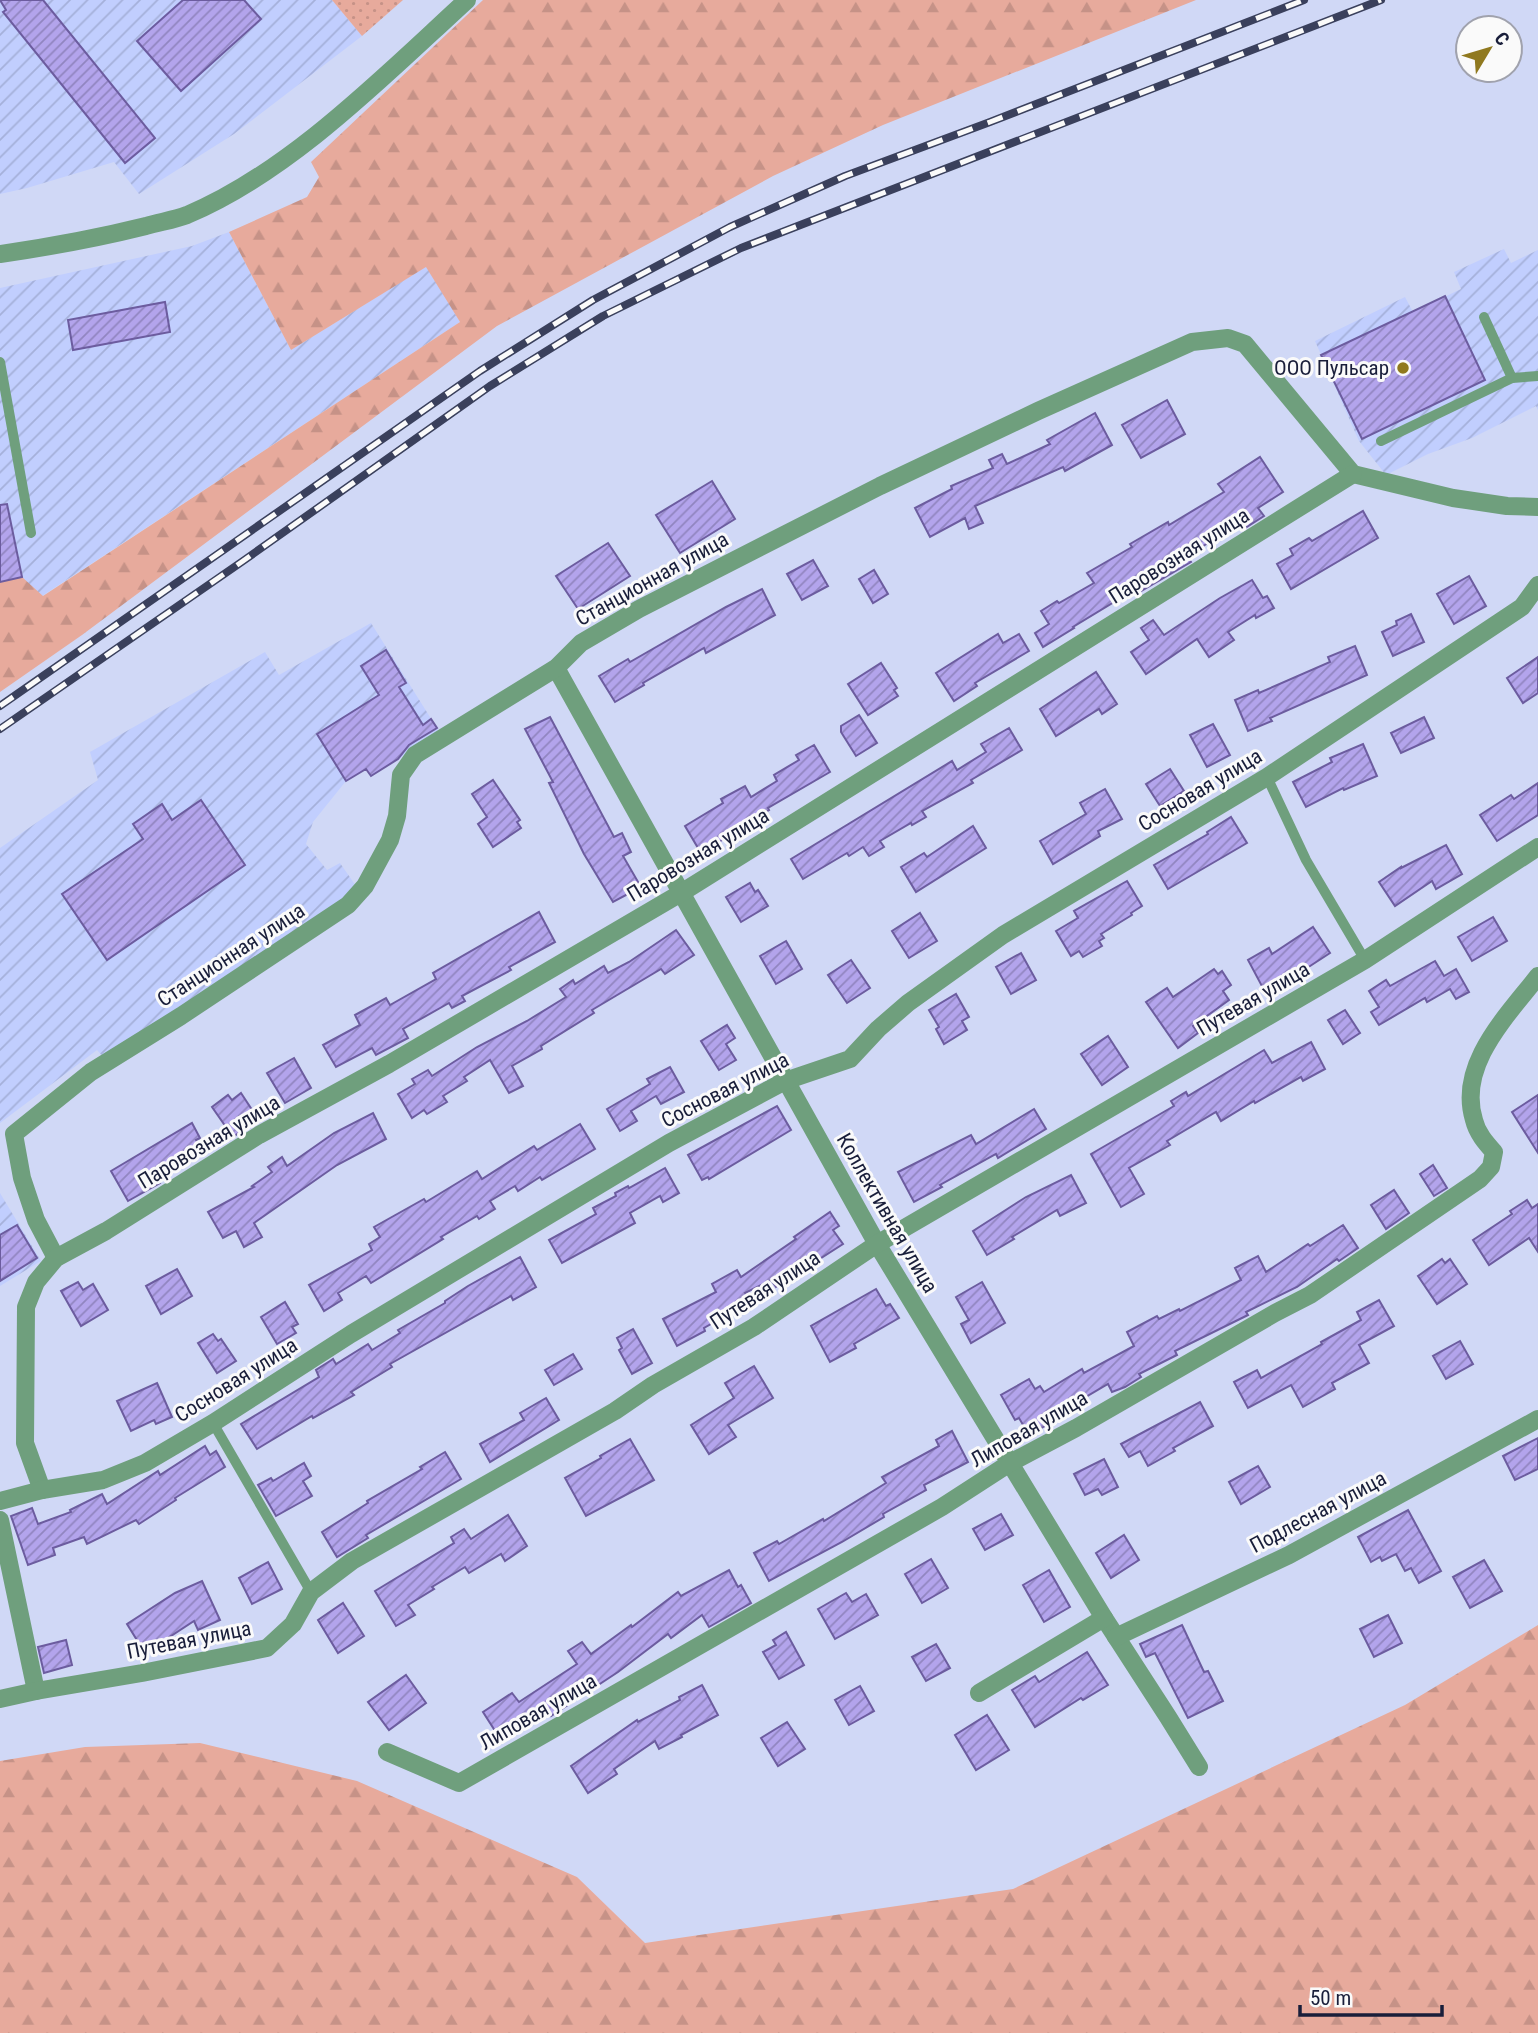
<svg xmlns="http://www.w3.org/2000/svg" width="1538" height="2033" viewBox="0 0 1538 2033" font-family="'Roboto Condensed',sans-serif">
<defs>
<pattern id="industrial-furrows" width="10" height="10" patternUnits="userSpaceOnUse" patternTransform="scale(1.75)"><rect width="10" height="10" fill="#c1cefe"/><path d="M-1 1l2-2M0 10L10 0M9 11l2-2" fill="none" stroke="#a5b0da"/></pattern>
<pattern id="forest-firs" width="22" height="20" patternUnits="userSpaceOnUse" patternTransform="scale(1.75)"><rect width="22" height="20" fill="#e7aa9c"/><path d="M5 1l3.5 6h-7zM16 11l3.5 6h-7z" fill="#c69287"/></pattern>
<pattern id="garden-dots" width="8" height="8" patternUnits="userSpaceOnUse" patternTransform="scale(1.75)"><rect width="8" height="8" fill="#e7aa9c"/><path d="M2 2h.1M6 6h.1" fill="none" stroke="#c69287" stroke-width="1.8" stroke-linecap="round"/></pattern>
<pattern id="building-hatch" width="6" height="6" patternUnits="userSpaceOnUse" patternTransform="scale(1.75)"><rect width="6" height="6" fill="#b3a4ec"/><path d="M-1 1l2-2M0 6l6-6M5 7l2-2" fill="none" stroke="#9185c0"/></pattern>
</defs>
<rect width="100%" height="100%" fill="#d0d8f6"/>
<!-- industrial -->
<g fill="url(#industrial-furrows)">
<polygon points="0,0 332,0 362,36 234,134 139,194 114,162 27,188 0,194"/>
<polygon points="229,232 291,350 427,266 460,322 42,596 0,582 0,288 192,246"/>
<polygon points="1504,249 1511,263 1538,250 1538,410 1536,406 1472,438 1428,454 1386,475 1359,441 1315,341 1405,297 1413,312 1461,289 1454,272"/>
<polygon points="371,623 440,733 371,776 366,769 346,781 313,822 306,844 327,870 340,863 356,886 337,905 105,1059 97,1050 0,1123 0,848 98,780 90,752 265,652 279,675"/>
<polygon points="0,1193 41,1261 0,1286"/>
</g>
<!-- forest -->
<g fill="url(#forest-firs)">
<polygon points="483,0 1196,0 883,125 773,176 497,326 82,635 0,692 0,582 22,577 43,596 460,322 426,267 291,350 229,232 307,197 319,177 311,162"/>
<polygon points="1538,1625 1538,2033 0,2033 0,1761 85,1747 200,1743 357,1781 577,1877 645,1943 1013,1889 1405,1705"/>
</g>
<!-- garden -->
<polygon fill="url(#garden-dots)" points="332,0 403,0 362,36"/>
<!-- building -->
<g fill="url(#building-hatch)" stroke="#6c5c9f" stroke-width="2">
<polygon points="0,0 43,0 155,138 125,163 3,12 6,10"/>
<polygon points="183,0 244,0 261,19 181,91 137,41"/>
<polygon points="1445,296 1485,380 1362,439 1321,355"/>
<polygon points="165,302 170,332 73,350 68,320"/>
<polygon points="1167,400 1185,434 1141,458 1122,425"/>
<polygon points="1095,413 1112,445 1065,471 1063,467 975,506 983,523 969,529 965,518 930,537 915,508 952,489 951,486 993,468 989,460 1002,454 1007,464 1050,444 1047,440"/>
<polygon points="1260,457 1283,492 1258,508 1264,516 1242,530 1239,524 1187,556 1191,562 1141,591 1139,587 1073,627 1074,628 1043,647 1035,633 1049,624 1041,611 1057,601 1059,603 1094,583 1087,573 1132,547 1130,544 1168,522 1169,525 1224,492 1218,484"/>
<polygon points="712,481 735,519 680,553 656,515"/>
<polygon points="7,504 22,577 0,582 0,505"/>
<polygon points="1363,511 1378,538 1291,589 1277,564 1293,555 1290,549 1309,538 1312,541"/>
<polygon points="608,543 630,576 578,609 556,576"/>
<polygon points="813,560 828,586 802,600 787,574"/>
<polygon points="874,570 888,594 873,603 859,579"/>
<polygon points="1469,576 1486,606 1454,624 1437,594"/>
<polygon points="1252,580 1263,598 1267,596 1274,608 1256,618 1255,615 1228,632 1234,640 1209,657 1197,639 1146,674 1131,652 1149,640 1141,628 1153,620 1164,635 1220,598"/>
<polygon points="762,589 775,615 706,653 704,648 643,683 644,685 615,702 599,676 628,659 630,662 726,607"/>
<polygon points="1411,614 1424,642 1393,656 1382,632 1397,625 1396,621"/>
<polygon points="998,634 1003,643 1019,634 1029,651 975,683 977,686 954,701 936,673"/>
<polygon points="1355,646 1367,675 1270,718 1272,721 1248,731 1235,700 1258,690 1259,693 1330,662 1328,657"/>
<polygon points="386,650 406,683 399,687 423,725 431,719 437,728 409,745 398,759 371,776 366,769 346,781 317,734 379,695 361,666"/>
<polygon points="1538,657 1538,693 1523,703 1507,678"/>
<polygon points="881,663 897,688 894,690 898,696 868,715 848,684"/>
<polygon points="1096,672 1117,704 1102,714 1099,709 1056,736 1040,709"/>
<polygon points="859,715 877,743 856,756 841,732 841,726"/>
<polygon points="550,717 614,837 622,833 631,852 623,856 641,887 613,902 584,854 549,783 553,782 525,729"/>
<polygon points="1424,717 1434,738 1401,753 1391,733"/>
<polygon points="1213,724 1230,755 1207,767 1190,735"/>
<polygon points="1009,728 1022,750 971,780 973,783 922,811 926,817 912,825 911,823 880,841 884,847 869,856 863,847 849,856 847,853 803,879 791,859 952,761 957,770 986,752 981,744"/>
<polygon points="1363,744 1377,776 1344,790 1343,788 1306,807 1293,782 1332,762 1330,758"/>
<polygon points="814,745 830,772 768,808 769,810 726,835 727,837 701,853 685,826 723,803 721,799 745,786 751,797 777,781 774,775 799,760 796,755"/>
<polygon points="1170,769 1184,791 1160,806 1146,784"/>
<polygon points="493,780 520,820 517,822 521,828 493,847 478,824 487,817 472,794"/>
<polygon points="1538,783 1538,815 1497,841 1480,815 1511,795 1514,799"/>
<polygon points="1105,789 1122,819 1098,831 1100,836 1053,864 1040,841 1086,814 1080,803"/>
<polygon points="201,800 245,865 107,960 62,894 143,839 133,824 162,804 172,820"/>
<polygon points="1231,817 1247,843 1168,889 1154,865 1208,834 1207,832"/>
<polygon points="973,826 986,848 916,892 901,867 924,853 927,857"/>
<polygon points="1446,845 1462,874 1436,889 1432,881 1395,906 1379,882 1401,867 1401,868"/>
<polygon points="1127,881 1142,906 1131,913 1132,915 1101,934 1104,938 1099,941 1102,946 1083,957 1079,951 1071,956 1056,931 1078,918 1074,911"/>
<polygon points="750,883 755,892 758,890 768,906 741,922 726,897"/>
<polygon points="539,912 555,942 509,967 511,970 462,996 465,1001 452,1008 449,1003 403,1029 408,1038 376,1055 372,1048 336,1067 323,1045 360,1025 355,1015 386,998 390,1005 436,979 433,973"/>
<polygon points="920,913 937,941 909,958 892,931"/>
<polygon points="1493,917 1507,941 1472,961 1458,937"/>
<polygon points="1313,927 1330,953 1307,968 1306,967 1264,990 1248,960 1269,948 1272,954"/>
<polygon points="676,930 694,955 665,974 661,969 592,1010 594,1013 541,1046 542,1049 512,1066 523,1086 509,1093 490,1060 464,1077 467,1081 443,1096 447,1102 427,1114 424,1110 412,1118 398,1094 415,1084 412,1079 428,1070 432,1076 477,1047 527,1021 566,997 560,989 573,980 575,984 604,966 608,973 629,962"/>
<polygon points="786,941 802,969 776,984 760,956"/>
<polygon points="1021,953 1036,980 1011,994 996,967"/>
<polygon points="851,960 870,988 847,1003 828,975"/>
<polygon points="1435,961 1444,976 1456,969 1469,992 1456,999 1450,989 1427,1002 1425,998 1379,1025 1371,1012 1379,1007 1369,991 1386,980 1390,986"/>
<polygon points="1214,969 1218,974 1222,971 1231,985 1223,991 1229,1000 1193,1026 1198,1033 1178,1048 1146,1002 1167,988 1173,997"/>
<polygon points="956,994 969,1017 962,1021 967,1030 944,1044 936,1029 939,1027 929,1010"/>
<polygon points="1345,1010 1360,1033 1343,1044 1328,1020"/>
<polygon points="727,1025 735,1038 726,1044 736,1060 719,1070 701,1041"/>
<polygon points="1108,1036 1128,1067 1102,1085 1081,1054"/>
<polygon points="1311,1042 1325,1069 1303,1081 1301,1077 1255,1103 1254,1101 1221,1121 1216,1112 1167,1141 1170,1145 1129,1168 1144,1194 1121,1207 1091,1154 1174,1106 1171,1101 1186,1092 1188,1096 1264,1050 1272,1063"/>
<polygon points="294,1058 311,1088 285,1103 267,1073"/>
<polygon points="670,1067 684,1092 661,1104 656,1096 631,1111 637,1121 620,1131 607,1109 650,1084 647,1079"/>
<polygon points="241,1093 258,1119 233,1137 212,1107 228,1095 232,1100"/>
<polygon points="1538,1095 1538,1153 1512,1112"/>
<polygon points="777,1106 791,1130 709,1179 708,1177 702,1180 688,1155"/>
<polygon points="1034,1109 1046,1129 998,1158 996,1154 940,1185 942,1187 914,1202 898,1172 971,1135 976,1144"/>
<polygon points="373,1113 386,1139 337,1165 254,1223 262,1237 244,1247 236,1231 223,1238 208,1212 254,1187 252,1186 272,1172 268,1167 282,1157 287,1166 334,1133"/>
<polygon points="192,1123 200,1138 196,1140 203,1152 158,1178 160,1183 128,1201 111,1171"/>
<polygon points="580,1124 595,1149 542,1180 540,1177 518,1191 515,1186 490,1201 495,1209 479,1219 477,1216 441,1237 443,1239 371,1283 366,1276 338,1293 342,1300 324,1311 309,1285 372,1250 369,1244 380,1237 374,1227 424,1199 426,1202 477,1171 482,1179 534,1146 537,1150"/>
<polygon points="1433,1165 1447,1188 1434,1196 1420,1174"/>
<polygon points="665,1168 679,1193 663,1202 660,1196 630,1213 635,1223 562,1263 549,1240 596,1214 593,1208 616,1196 615,1193 628,1186 629,1188"/>
<polygon points="1071,1175 1086,1203 1060,1216 1057,1210 1012,1237 1014,1239 987,1255 973,1231 1026,1197"/>
<polygon points="1394,1190 1409,1213 1386,1229 1371,1205"/>
<polygon points="1527,1200 1532,1208 1538,1204 1538,1252 1529,1238 1489,1265 1473,1240 1512,1214 1510,1211"/>
<polygon points="830,1212 839,1226 833,1230 843,1244 776,1287 771,1280 745,1293 750,1302 704,1328 705,1331 677,1346 663,1319 716,1292 712,1284 737,1270 741,1277 796,1239 794,1237"/>
<polygon points="17,1225 37,1258 0,1281 0,1235"/>
<polygon points="1343,1225 1358,1248 1339,1261 1337,1259 1297,1287 1246,1312 1248,1315 1175,1351 1177,1355 1139,1374 1141,1377 1125,1387 1112,1392 1108,1384 1057,1414 1059,1418 1029,1435 1019,1418 1015,1420 1001,1395 1029,1379 1035,1389 1040,1386 1044,1392 1082,1369 1084,1373 1134,1346 1127,1332 1157,1316 1159,1319 1179,1309 1180,1311 1241,1280 1235,1268 1258,1256 1266,1272 1308,1244 1310,1246"/>
<polygon points="520,1257 536,1287 513,1300 511,1296 390,1364 392,1367 351,1392 354,1395 313,1418 312,1416 257,1449 241,1424 319,1377 316,1370 330,1361 333,1359 336,1364 368,1344 372,1350 400,1333 398,1330 445,1303 445,1301 468,1286"/>
<polygon points="1442,1259 1445,1263 1450,1259 1467,1284 1437,1304 1418,1276"/>
<polygon points="177,1269 192,1296 161,1314 146,1286"/>
<polygon points="78,1282 83,1290 93,1284 108,1310 81,1326 61,1291"/>
<polygon points="982,1282 1005,1323 971,1343 961,1324 969,1320 956,1297"/>
<polygon points="876,1289 886,1306 890,1304 899,1318 854,1344 856,1348 830,1362 811,1326"/>
<polygon points="1379,1300 1394,1326 1359,1345 1369,1363 1332,1383 1335,1389 1303,1407 1291,1385 1248,1408 1234,1382 1257,1370 1261,1378 1322,1344 1321,1342 1361,1320 1357,1312"/>
<polygon points="285,1302 298,1324 292,1327 296,1333 277,1344 261,1317"/>
<polygon points="633,1329 652,1363 632,1374 619,1350 622,1348 617,1338"/>
<polygon points="213,1334 218,1341 221,1339 236,1361 217,1373 198,1343"/>
<polygon points="1460,1341 1473,1364 1446,1379 1433,1356"/>
<polygon points="573,1354 582,1369 554,1385 545,1370"/>
<polygon points="754,1366 773,1398 728,1425 736,1437 709,1454 691,1425 734,1398 725,1383"/>
<polygon points="157,1383 172,1417 156,1424 154,1420 131,1431 117,1401"/>
<polygon points="546,1398 559,1420 490,1462 480,1444 524,1420 520,1413"/>
<polygon points="1200,1402 1213,1426 1173,1448 1175,1451 1148,1466 1140,1451 1129,1457 1121,1444"/>
<polygon points="952,1431 968,1462 924,1485 926,1490 883,1514 884,1517 842,1542 769,1581 754,1553 777,1541 779,1544 823,1519 824,1521 886,1483 882,1477 939,1446 936,1440"/>
<polygon points="1538,1438 1538,1469 1515,1480 1503,1456"/>
<polygon points="630,1439 654,1480 586,1516 565,1478 601,1458 600,1456"/>
<polygon points="205,1446 210,1455 216,1451 225,1467 175,1498 176,1500 139,1524 136,1520 87,1544 84,1537 53,1548 55,1555 28,1565 11,1516 32,1508 38,1524 71,1512 70,1510 102,1494 107,1504 158,1471 160,1475"/>
<polygon points="445,1452 461,1479 366,1535 368,1538 337,1557 322,1532 368,1503 367,1501 422,1469 420,1467"/>
<polygon points="1104,1459 1118,1487 1102,1495 1098,1489 1085,1495 1074,1474"/>
<polygon points="304,1463 311,1476 303,1481 312,1496 276,1516 258,1485 271,1478 273,1481"/>
<polygon points="1258,1466 1270,1487 1241,1504 1229,1482"/>
<polygon points="1408,1510 1441,1571 1419,1583 1411,1568 1405,1571 1396,1554 1382,1561 1380,1557 1371,1562 1358,1537"/>
<polygon points="1001,1514 1013,1535 985,1550 973,1529"/>
<polygon points="508,1515 527,1546 505,1561 501,1554 469,1573 465,1567 432,1587 434,1589 408,1605 415,1615 396,1626 375,1591 454,1543 451,1537 464,1529 471,1539"/>
<polygon points="1124,1535 1139,1560 1111,1578 1096,1553"/>
<polygon points="931,1559 948,1588 922,1603 905,1574"/>
<polygon points="1484,1560 1502,1591 1470,1608 1453,1577"/>
<polygon points="268,1562 282,1589 252,1604 239,1578"/>
<polygon points="729,1570 738,1587 741,1585 751,1603 709,1627 702,1615 671,1638 668,1634 618,1672 551,1716 545,1706 499,1737 483,1712 512,1693 519,1702 577,1664 568,1651 582,1642 591,1654 631,1625 632,1627 678,1592 681,1596"/>
<polygon points="1049,1570 1070,1607 1044,1622 1023,1585"/>
<polygon points="202,1581 220,1620 198,1630 194,1621 145,1653 127,1624 175,1593"/>
<polygon points="846,1593 852,1602 866,1594 878,1615 835,1639 818,1609"/>
<polygon points="343,1603 364,1636 338,1653 318,1620"/>
<polygon points="1388,1615 1402,1643 1374,1657 1360,1629"/>
<polygon points="1182,1625 1204,1672 1208,1671 1223,1701 1188,1718 1155,1653 1146,1657 1140,1644"/>
<polygon points="786,1632 804,1665 779,1679 763,1652 776,1645 773,1640"/>
<polygon points="66,1640 72,1665 44,1673 38,1647"/>
<polygon points="936,1644 950,1668 926,1681 912,1657"/>
<polygon points="1087,1652 1108,1685 1083,1700 1081,1698 1035,1727 1012,1690 1035,1676 1039,1682"/>
<polygon points="406,1675 426,1703 389,1730 368,1702"/>
<polygon points="702,1685 718,1715 681,1735 682,1737 659,1749 655,1741 614,1769 617,1774 588,1793 571,1766 637,1720 638,1722 680,1700 679,1697"/>
<polygon points="860,1686 874,1711 849,1725 835,1700"/>
<polygon points="987,1715 1009,1750 976,1770 955,1735"/>
<polygon points="787,1722 805,1749 778,1766 761,1738"/>
</g>
<g fill="none" stroke-linecap="round" stroke-linejoin="round">
<!-- lane -->
<g stroke="#6f9f7d" stroke-width="10">
<polyline points="1484,317 1512,378"/>
<polyline points="0,362 31,533"/>
<polyline points="1381,441 1512,378 1538,376"/>
<polyline points="1267,777 1306,860 1365,960"/>
<polyline points="213,1423 311,1592"/>
</g>
<!-- street -->
<g stroke="#6f9f7d" stroke-width="18">
<path d="M0,254C49,247 98,238 146,226C159,222 174,220 187,215C290,172 385,75 467,0"/>
<polyline points="556,668 877,1244 1104,1618 1168,1717 1199,1767"/>
<polyline points="56,1258 36,1220 22,1178 14,1134 91,1072 181,1016 348,905 365,886 390,840 397,816 401,775 415,755 556,668 581,643 639,609 880,486 1038,411 1192,342 1228,338 1245,344 1353,474 1453,498 1507,506 1538,507"/>
<polyline points="42,1490 25,1443 26,1307 36,1282 56,1258 106,1231 259,1135 389,1064 681,893 1353,474"/>
<polyline points="0,1501 42,1490 103,1480 145,1463 213,1423 351,1334 669,1143 785,1081 850,1059 878,1029 908,1003 1003,935 1267,777 1522,607 1538,585"/>
<polyline points="0,1520 36,1691"/>
<polyline points="1116,1637 1289,1555 1538,1419"/>
<polyline points="979,1693 1104,1618"/>
<polyline points="0,1699 36,1691 142,1673 267,1648 293,1624 311,1592 352,1561 615,1411 653,1385 754,1327 877,1244 1365,960 1538,847"/>
<path d="M387,1752L459,1783L942,1507L1010,1463L1076,1428L1275,1313L1310,1295L1480,1179L1491,1167L1494,1152C1486,1143 1477,1133 1474,1120C1457,1065 1507,1016 1538,976"/>
</g>
<defs>
<g id="rail">
<polyline points="0,706 480,371 593,300 730,227 845,176 990,122 1304,0"/>
<polyline points="0,729 243,561 490,386 603,316 741,248 1381,0"/>
</g>
</defs>
<!-- rail casing -->
<use href="#rail" stroke="#3a405c" stroke-width="8"/>
<!-- rail -->
<use href="#rail" stroke="#fafafa" stroke-width="5" stroke-dasharray="16" stroke-linecap="butt"/>
</g>
<!-- markers -->
<circle fill="#90791f" stroke="#fafafa" stroke-width="2.5" cx="1403" cy="368" r="7"/>
<g text-anchor="middle" stroke-width="6" stroke-linejoin="round" paint-order="stroke">
<!-- poi labels -->
<g font-size="21" fill="#191e3a" stroke="#fafafa" text-anchor="end">
<text x="1389" y="375">ООО Пульсар</text>
</g>
<!-- street labels -->
<g font-size="21" fill="#191e3a" stroke="#fafafa">
<text transform="translate(1179 556) rotate(-32)" y="7">Паровозная улица</text>
<text transform="translate(652 579) rotate(-29)" y="7">Станционная улица</text>
<text transform="translate(1200 790) rotate(-31)" y="7">Сосновая улица</text>
<text transform="translate(698 855) rotate(-31)" y="7">Паровозная улица</text>
<text transform="translate(231 955) rotate(-33)" y="7">Станционная улица</text>
<text transform="translate(1253 999) rotate(-30)" y="7">Путевая улица</text>
<text transform="translate(725 1090) rotate(-27)" y="7">Сосновая улица</text>
<text transform="translate(209 1142) rotate(-31)" y="7">Паровозная улица</text>
<text transform="translate(887 1213) rotate(60)" y="7">Коллективная улица</text>
<text transform="translate(765 1290) rotate(-33)" y="7">Путевая улица</text>
<text transform="translate(236 1380) rotate(-32)" y="7">Сосновая улица</text>
<text transform="translate(1029 1429) rotate(-30)" y="7">Липовая улица</text>
<text transform="translate(1318 1512) rotate(-28)" y="7">Подлесная улица</text>
<text transform="translate(189 1640) rotate(-11)" y="7">Путевая улица</text>
<text transform="translate(538 1712) rotate(-30)" y="7">Липовая улица</text>
</g>
</g>
<!-- north arrow -->
<g transform="translate(1489 49) rotate(52)"><circle r="33" fill="#fafafa" stroke="#a0a2ad" stroke-width="2"/>
<path d="M0-5L12 26L0 18L-12 26Z" fill="#90791f"/>
<text y="-10" font-size="19" font-weight="bold" text-anchor="middle" fill="#191e3a">С</text>
</g>
<!-- scale -->
<path d="M1300 2005v10h142v-10" fill="none" stroke="#191e3a" stroke-width="3.5"/>
<text x="1310" y="2005" font-size="21" fill="#191e3a" stroke="#fafafa" stroke-width="5" paint-order="stroke">50 m</text>
</svg>
